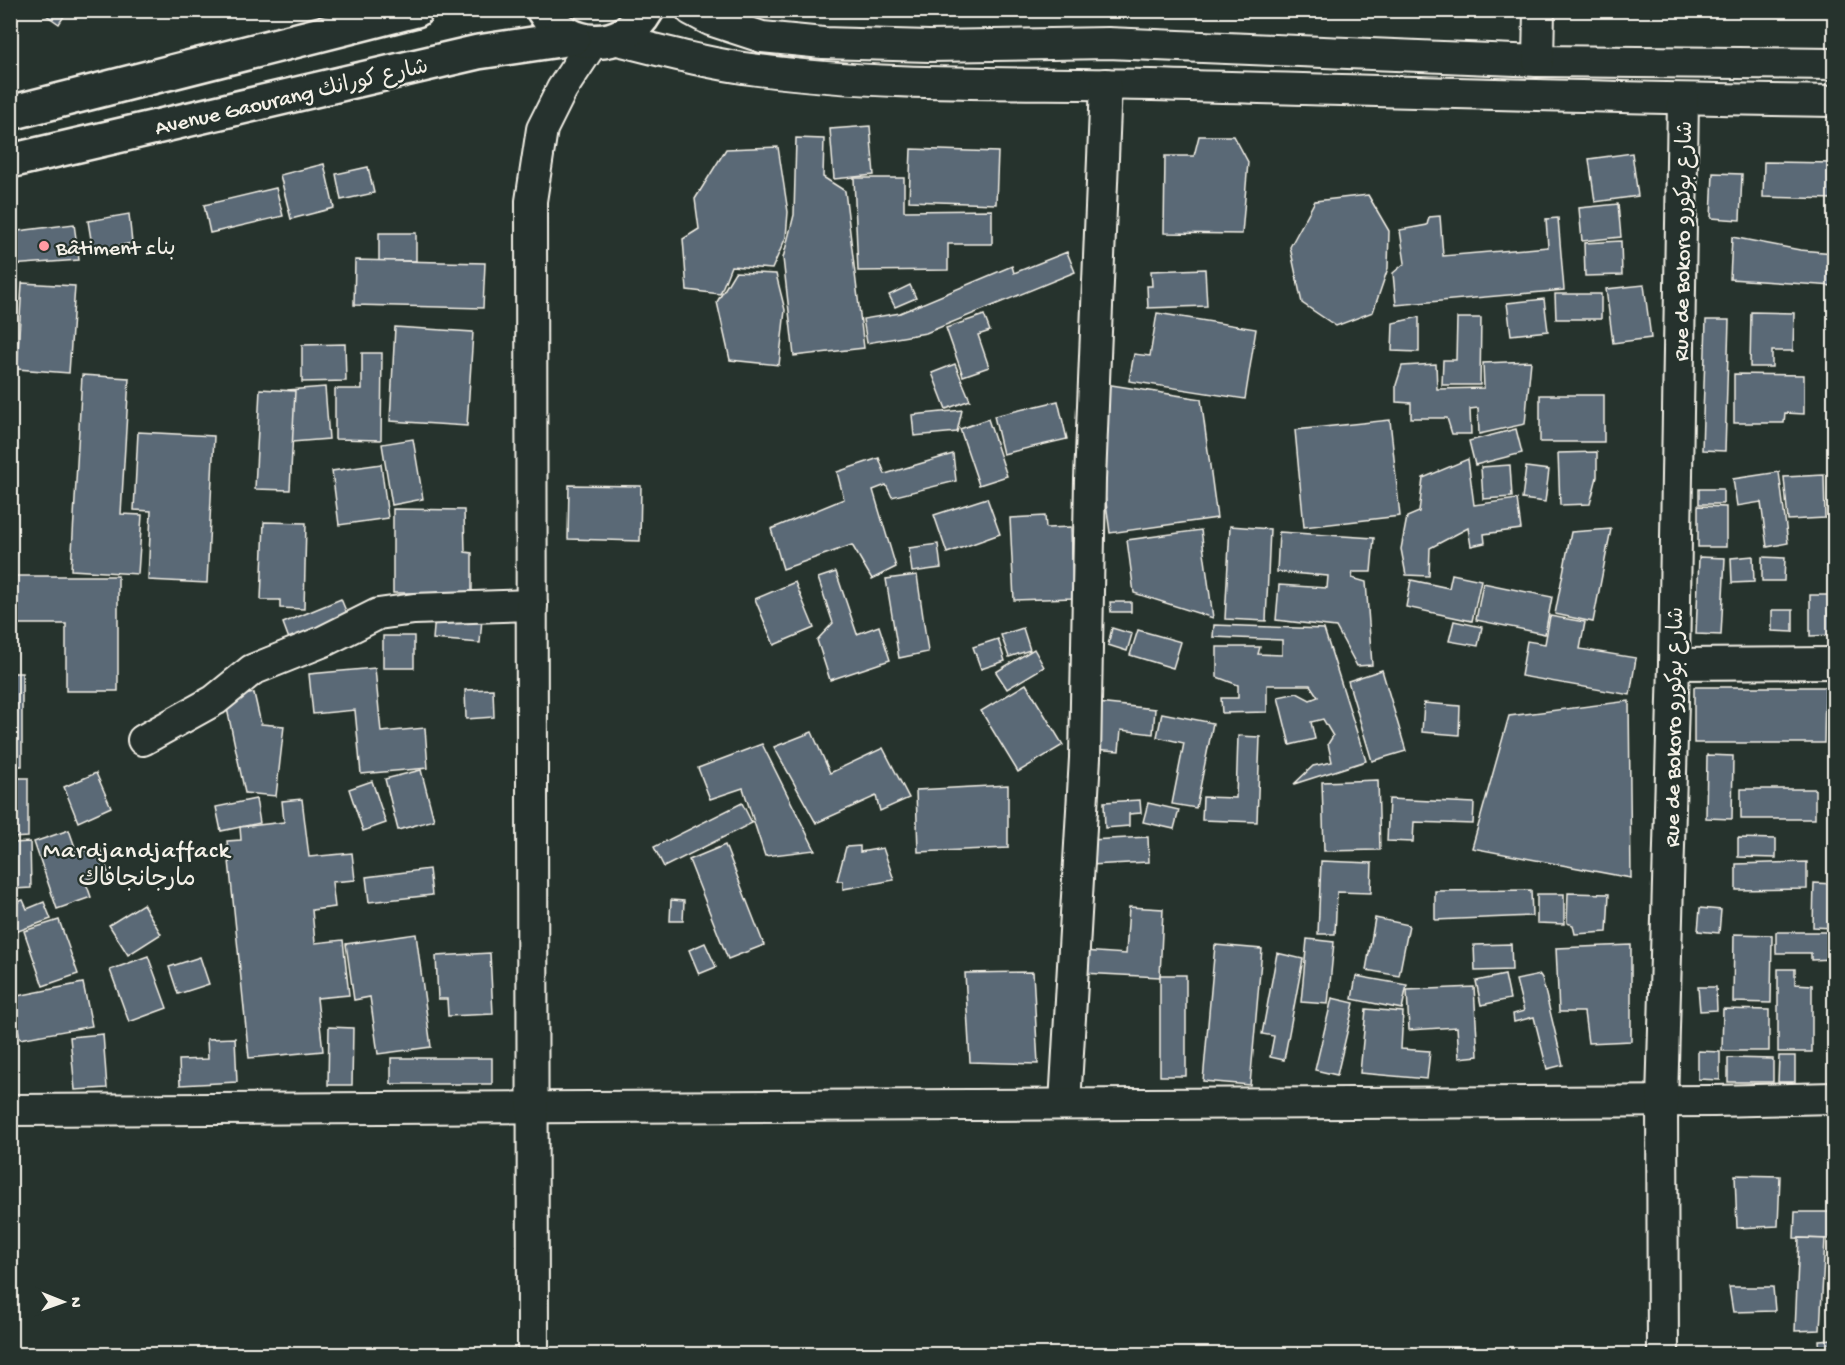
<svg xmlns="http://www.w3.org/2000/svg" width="1845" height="1365" viewBox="0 0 1845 1365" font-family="'Gochi Hand','Playpen Sans Arabic',sans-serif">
<rect width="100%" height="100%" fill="#26332d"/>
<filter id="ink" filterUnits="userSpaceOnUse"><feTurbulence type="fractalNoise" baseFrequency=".0167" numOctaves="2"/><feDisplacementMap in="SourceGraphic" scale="12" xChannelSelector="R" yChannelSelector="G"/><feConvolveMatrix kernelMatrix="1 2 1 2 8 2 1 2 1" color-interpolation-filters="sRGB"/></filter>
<g filter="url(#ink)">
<!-- building -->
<g fill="#5a6976" stroke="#f4f1e8" stroke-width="1.5">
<polygon points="39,10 68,10 59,24"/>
<polygon points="870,126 874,175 834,179 830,129"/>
<polygon points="1199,136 1234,136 1248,162 1242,234 1164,233 1165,156 1194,156"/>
<polygon points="796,138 824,139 823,177 845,191 864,348 794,356 783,258 794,215"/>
<polygon points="778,147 788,212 786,237 772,269 731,266 720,294 687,290 683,239 699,229 695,199 726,149"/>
<polygon points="911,149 998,152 996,204 909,201"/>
<polygon points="1632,153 1638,196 1595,202 1589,159"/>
<polygon points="1764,162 1834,163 1834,199 1763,197"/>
<polygon points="324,164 334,208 291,219 280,175"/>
<polygon points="368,167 374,193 341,200 336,174"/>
<polygon points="1713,173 1742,174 1740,220 1711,218"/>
<polygon points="854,178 904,178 904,211 992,210 992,244 948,244 948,270 858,271"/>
<polygon points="276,188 283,216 210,233 204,205"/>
<polygon points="1368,195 1389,231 1388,268 1373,312 1336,326 1302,303 1290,247 1315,201"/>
<polygon points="1618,204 1621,237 1582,241 1579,208"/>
<polygon points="129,214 132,243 93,251 88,221"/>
<polygon points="1440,216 1443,256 1548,247 1546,219 1558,218 1564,290 1396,305 1393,273 1405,263 1400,230 1427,225 1429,217"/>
<polygon points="74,224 79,260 10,265 10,232"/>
<rect x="379" y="233" width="37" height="28"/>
<polygon points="1732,237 1800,250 1834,253 1834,286 1730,279"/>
<polygon points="1621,241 1622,275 1585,276 1584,243"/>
<polygon points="1067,252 1075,272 926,333 867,343 863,319 900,313 1012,266 1014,273"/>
<polygon points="355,260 485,263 483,308 354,305"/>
<polygon points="1205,269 1207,306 1148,308 1147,286 1152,286 1151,271"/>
<polygon points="735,272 776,274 785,310 779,365 730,360 717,302"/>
<polygon points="22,283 75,286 69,373 17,369"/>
<polygon points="910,285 916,298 895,307 889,295"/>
<polygon points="1644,285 1651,338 1613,343 1606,289"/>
<polygon points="1555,294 1601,294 1601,319 1556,319"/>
<polygon points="1544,299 1548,331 1511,335 1507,303"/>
<polygon points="1751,312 1794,313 1793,351 1772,351 1772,367 1750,367"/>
<polygon points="1157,313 1256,329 1245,399 1129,381 1134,354 1150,356"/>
<polygon points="984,315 990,331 978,335 989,367 963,376 946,328"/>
<polygon points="1419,317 1419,352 1392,351 1393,323"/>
<polygon points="1457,318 1481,318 1480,385 1442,385 1443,360 1456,360"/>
<polygon points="1706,320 1729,320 1725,451 1702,450"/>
<polygon points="395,327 473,332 467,426 390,421"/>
<polygon points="345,344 346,381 302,382 302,345"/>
<polygon points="362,353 382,353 381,440 335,439 335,389 362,389"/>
<polygon points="1531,361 1525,424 1479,434 1478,408 1470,409 1471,434 1452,434 1447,418 1411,418 1411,403 1396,402 1396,385 1402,366 1436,364 1437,389 1484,388 1483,363"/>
<polygon points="955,364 970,400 946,409 932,373"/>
<polygon points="1734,374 1804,375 1804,414 1785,413 1784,423 1734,423"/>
<polygon points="82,375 129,378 121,514 142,515 138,574 71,570"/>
<polygon points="1105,384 1201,399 1217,518 1110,533 1097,434"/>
<polygon points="325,387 329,439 292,442 288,390"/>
<polygon points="260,389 295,391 290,490 255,489"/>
<rect x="1540" y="395" width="64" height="47"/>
<polygon points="1058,401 1067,439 1003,454 994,416"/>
<polygon points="962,410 957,432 914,436 912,415"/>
<polygon points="988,419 1007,476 979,485 960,429"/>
<polygon points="1390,420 1400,516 1304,527 1295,430"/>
<polygon points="1516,429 1522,453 1475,465 1469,441"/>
<polygon points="138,432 214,436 207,583 148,580 151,511 134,510"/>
<polygon points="413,439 423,499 392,505 382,444"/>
<polygon points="1597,452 1597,477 1590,504 1560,505 1558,453"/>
<polygon points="953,454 956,481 892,497 886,485 873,490 896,567 872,579 852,545 783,569 771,529 844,499 837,472 879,458 885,474"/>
<polygon points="1468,459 1474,505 1517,499 1521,529 1484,534 1485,543 1471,546 1468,528 1430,548 1429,576 1406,575 1401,549 1407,517 1419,512 1423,478"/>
<polygon points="381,464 388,518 339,525 332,471"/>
<polygon points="1510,465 1512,497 1483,499 1481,467"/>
<polygon points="1526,467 1549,470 1545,502 1522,499"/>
<polygon points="1779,472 1788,543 1767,547 1761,502 1737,506 1733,479"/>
<polygon points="1824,475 1825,518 1788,520 1784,477"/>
<polygon points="569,485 641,486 640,541 568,539"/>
<rect x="1699" y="489" width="24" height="15"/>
<polygon points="987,498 1000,534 947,553 934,515"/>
<polygon points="1698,506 1726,507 1726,547 1698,547"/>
<polygon points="393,509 464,510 465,552 472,553 472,593 393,593"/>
<polygon points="1045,516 1046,528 1071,527 1073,598 1014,600 1010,518"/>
<polygon points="264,522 306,523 304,609 280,608 280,600 261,600"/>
<polygon points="1230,526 1270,529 1266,621 1225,619"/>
<polygon points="1611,529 1593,622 1555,614 1571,532"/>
<polygon points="1201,530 1213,618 1134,593 1127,540"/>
<polygon points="1279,532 1374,538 1371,572 1353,572 1352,578 1366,582 1372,665 1357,666 1336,627 1276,620 1279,585 1327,588 1328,576 1277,572"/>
<polygon points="938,544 941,568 912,572 909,548"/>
<polygon points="1834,553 1834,584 1833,584 1829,555"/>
<polygon points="1753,556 1754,582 1732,583 1731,558"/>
<polygon points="1699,557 1725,558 1721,635 1696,634"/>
<polygon points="1762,557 1785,558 1784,581 1762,581"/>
<polygon points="836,572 857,634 879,626 890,660 830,680 817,640 833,623 818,578"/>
<polygon points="1452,574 1481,580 1472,621 1406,607 1411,580 1449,588"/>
<polygon points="917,575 928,652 899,658 886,579"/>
<polygon points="10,576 118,576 118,691 66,691 66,624 10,624"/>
<polygon points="795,582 814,628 774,645 755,599"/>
<polygon points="1483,583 1552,597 1545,634 1476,620"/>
<polygon points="1810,595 1834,595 1834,635 1810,636"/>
<polygon points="341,599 351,623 292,647 283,623"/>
<polygon points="1110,602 1131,602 1131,612 1111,612"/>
<polygon points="1772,610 1793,610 1793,632 1772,631"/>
<polygon points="435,616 482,618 480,643 433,639"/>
<polygon points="1550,616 1585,622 1580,649 1636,658 1630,695 1521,676 1527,641 1545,644"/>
<polygon points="1454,621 1482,627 1478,646 1449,641"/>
<polygon points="1214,625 1324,629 1366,761 1294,784 1313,766 1332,762 1328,744 1333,736 1323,719 1311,722 1315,739 1290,745 1278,697 1297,693 1310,700 1318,697 1310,685 1267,685 1267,712 1222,713 1221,698 1238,698 1238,685 1217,677 1217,647 1260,647 1258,654 1282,655 1282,640 1213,637"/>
<polygon points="1023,628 1030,650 1009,657 1001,635"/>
<polygon points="1112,628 1132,634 1127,651 1108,645"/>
<polygon points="1138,630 1181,642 1173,668 1130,655"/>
<rect x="383" y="636" width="31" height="32"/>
<polygon points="998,639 1005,661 981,669 973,647"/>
<polygon points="1034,649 1044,667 1007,689 996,672"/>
<polygon points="375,668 381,732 425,728 428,768 361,774 355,710 313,714 309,674"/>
<polygon points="1382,670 1406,751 1372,761 1348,681"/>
<rect x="10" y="673" width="12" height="93"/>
<polygon points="1026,684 1063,745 1018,772 981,711"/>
<polygon points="1694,687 1825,687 1824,743 1694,743"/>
<polygon points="493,689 494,717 466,719 465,690"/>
<polygon points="254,693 261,724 284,726 276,796 245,793 225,699"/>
<polygon points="1629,701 1631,878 1472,848 1509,716"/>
<polygon points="1097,703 1155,709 1153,734 1121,730 1119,751 1092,749"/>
<polygon points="1424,703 1460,706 1459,735 1422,732"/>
<polygon points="1162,713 1213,723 1196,808 1172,804 1184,743 1157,737"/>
<polygon points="812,732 830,773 883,748 909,798 880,811 876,796 816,823 774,747"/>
<polygon points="1238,736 1260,737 1257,822 1202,820 1203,797 1236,798"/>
<polygon points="762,744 815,850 765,856 743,788 710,799 698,768"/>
<polygon points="1707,755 1733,756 1732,819 1706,818"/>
<polygon points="421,770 434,820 398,830 385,779"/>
<polygon points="96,773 111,807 78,822 64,787"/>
<polygon points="10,778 28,778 28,837 10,838"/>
<polygon points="1378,780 1380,850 1324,851 1322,782"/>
<polygon points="372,781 386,823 363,831 349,789"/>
<polygon points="1008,785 1008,848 918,852 916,790"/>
<rect x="1741" y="789" width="74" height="30"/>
<polygon points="256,799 260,823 221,831 216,807"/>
<polygon points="302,799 309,857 352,853 355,880 332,882 335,907 312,910 315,943 343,940 349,995 317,998 323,1051 249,1058 227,841 241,840 240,827 284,822 282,801"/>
<polygon points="1389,799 1474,803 1473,824 1414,822 1413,842 1387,841"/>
<polygon points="1140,800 1141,813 1129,814 1129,826 1105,828 1104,802"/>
<polygon points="742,803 752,823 664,867 654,847"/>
<polygon points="1148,803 1179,810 1174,829 1143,822"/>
<polygon points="69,830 77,853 99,846 108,872 85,880 91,897 57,909 34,842"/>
<polygon points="1148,837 1149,862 1090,865 1089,840"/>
<polygon points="1738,838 1776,839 1776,858 1738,857"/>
<polygon points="30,842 31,888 14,889 13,843"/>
<polygon points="725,845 764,945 728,959 689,860"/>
<polygon points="860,846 860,852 883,848 894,880 843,889 843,881 837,881 846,847"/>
<polygon points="1321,861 1372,863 1371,893 1337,892 1335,934 1318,934"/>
<polygon points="1807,862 1807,889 1736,890 1736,864"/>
<polygon points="429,869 432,895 369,902 366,877"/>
<polygon points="1814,883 1834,884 1834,928 1813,927"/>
<polygon points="1531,890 1532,916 1435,920 1435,891"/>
<polygon points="1568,893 1609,894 1607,932 1575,934 1573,925 1567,923"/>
<polygon points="1537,894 1564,894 1564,924 1537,923"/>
<polygon points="23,900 27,909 44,902 51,919 10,934 10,905"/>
<polygon points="671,900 684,901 683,921 670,921"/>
<polygon points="143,904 161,934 128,955 109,925"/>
<polygon points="1129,907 1163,909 1160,977 1082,973 1083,951 1126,954"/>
<polygon points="1700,908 1721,910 1719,933 1698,931"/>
<polygon points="1375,918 1409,925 1399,976 1366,970"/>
<polygon points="59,920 78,974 43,986 24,931"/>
<polygon points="1776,932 1834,932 1834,959 1811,960 1811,953 1776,953"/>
<polygon points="416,934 431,1047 378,1054 370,997 354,1000 346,944"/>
<polygon points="1734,934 1772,935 1771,1003 1733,1002"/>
<polygon points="1307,939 1334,942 1328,1004 1301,1002"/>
<polygon points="705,943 716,967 699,974 689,950"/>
<polygon points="1511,944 1512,970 1475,971 1474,945"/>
<polygon points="1215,945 1262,949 1250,1085 1203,1081"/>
<polygon points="1631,945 1631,1041 1588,1043 1584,1012 1559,1012 1556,948"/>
<polygon points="490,953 493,1014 448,1016 447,999 438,999 436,956"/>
<polygon points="1277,953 1303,959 1284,1060 1270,1057 1274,1036 1262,1034"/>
<polygon points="148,956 167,1008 129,1022 110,970"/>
<polygon points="200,957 209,984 178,994 169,967"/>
<polygon points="1778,969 1795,969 1795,984 1812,985 1812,1052 1778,1052"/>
<polygon points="1033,972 1038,1064 970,1062 965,973"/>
<rect x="1160" y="975" width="26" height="101"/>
<polygon points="1505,975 1510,999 1481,1005 1476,981"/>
<polygon points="1540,975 1542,978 1563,1065 1547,1069 1534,1017 1514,1022 1513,1014 1524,1011 1516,980"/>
<polygon points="1356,976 1407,985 1402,1009 1352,999"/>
<polygon points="83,983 92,1026 20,1039 12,997"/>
<polygon points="1474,987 1478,1056 1459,1058 1457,1027 1409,1030 1407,990"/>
<polygon points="1698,987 1716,987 1717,1010 1700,1011"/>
<polygon points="1332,998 1354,1003 1337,1075 1315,1070"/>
<polygon points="1366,1009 1403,1012 1401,1049 1430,1051 1427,1079 1360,1073"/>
<polygon points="1723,1009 1769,1010 1769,1051 1722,1051"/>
<polygon points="329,1027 353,1028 352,1085 328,1085"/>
<polygon points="103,1034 107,1088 75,1090 70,1037"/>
<polygon points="235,1038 237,1082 180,1085 179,1060 208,1059 207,1039"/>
<polygon points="1698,1051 1720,1052 1720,1080 1698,1079"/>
<polygon points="1779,1056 1795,1056 1795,1082 1778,1082"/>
<rect x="391" y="1058" width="101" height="26"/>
<polygon points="1728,1058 1773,1059 1773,1082 1728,1082"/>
<polygon points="1735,1175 1780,1176 1778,1226 1737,1228"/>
<polygon points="1795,1212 1834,1212 1834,1239 1794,1238"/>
<polygon points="1799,1238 1825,1239 1820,1330 1795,1331"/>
<polygon points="1729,1287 1773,1287 1775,1311 1733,1312"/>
<polygon points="1834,1339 1834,1354 1820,1354 1819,1340"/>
</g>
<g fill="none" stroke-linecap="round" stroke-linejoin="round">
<defs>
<g id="minor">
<polyline points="691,10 710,20 762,37 823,43 929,46 1108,43 1538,61 1834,64"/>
<path d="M614,39C662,51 709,64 758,70C888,87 1021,82 1152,85C1379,91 1607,98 1834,101"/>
<polyline points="1538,61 1539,10"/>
<polyline points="1674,664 1834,663"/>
<polyline points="143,740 215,700 252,670 324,641 378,614 414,609 532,605"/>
<polyline points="1065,1104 1085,758 1090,480 1106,84"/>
<polyline points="10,1110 1714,1101 1834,1098"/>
<polyline points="533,1354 531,201 542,129 562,89 593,42"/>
<polyline points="1663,1354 1662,1101 1674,664 1683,99"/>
</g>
<g id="secondary">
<path d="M543,10C567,51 623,53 647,10"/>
<polyline points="10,113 416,10"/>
<polyline points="10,161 478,52 573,38"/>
</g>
</defs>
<!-- minor casing -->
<use href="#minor" stroke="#f4f1e8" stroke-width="34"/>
<!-- secondary casing -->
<use href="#secondary" stroke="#f4f1e8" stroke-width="38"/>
<!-- minor -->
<use href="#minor" stroke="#26332d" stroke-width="30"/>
<!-- secondary -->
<use href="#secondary" stroke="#26332d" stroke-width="33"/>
</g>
</g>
<!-- markers -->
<circle fill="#ff9aa2" stroke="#26332d" stroke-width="2" cx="44" cy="246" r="6"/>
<g text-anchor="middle" stroke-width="4.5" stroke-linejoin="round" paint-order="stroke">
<!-- street labels -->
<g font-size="22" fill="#f4f1e8" stroke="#26332d">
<text transform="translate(291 95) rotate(-13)" y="8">Avenue Gaourang شارع كورانك</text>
<text transform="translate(1681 241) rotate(-89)" y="8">Rue de Bokoro شارع بوكورو</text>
<text transform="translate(1672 727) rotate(-89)" y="8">Rue de Bokoro شارع بوكورو</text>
</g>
<!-- poi labels -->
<g font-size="22" fill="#f4f1e8" stroke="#26332d" text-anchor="start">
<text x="56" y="254">Bâtiment بناء</text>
</g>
<!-- neighbourhood labels -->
<g font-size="24" letter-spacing="1.5" fill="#f4f1e8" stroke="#26332d">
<text x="137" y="857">Mardjandjaffack<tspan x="137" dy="28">مارجانجافاك</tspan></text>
</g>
</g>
<!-- margin -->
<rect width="1845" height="1365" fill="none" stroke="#26332d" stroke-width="36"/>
<rect x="18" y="18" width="1809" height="1329" fill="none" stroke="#f4f1e8" stroke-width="2" filter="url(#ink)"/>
<!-- north arrow -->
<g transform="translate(63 1302) rotate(91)" stroke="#26332d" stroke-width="4.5" paint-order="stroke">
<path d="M0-4.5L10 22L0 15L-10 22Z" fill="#f4f1e8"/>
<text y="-9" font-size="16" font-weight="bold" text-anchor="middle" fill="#f4f1e8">N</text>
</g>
</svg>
